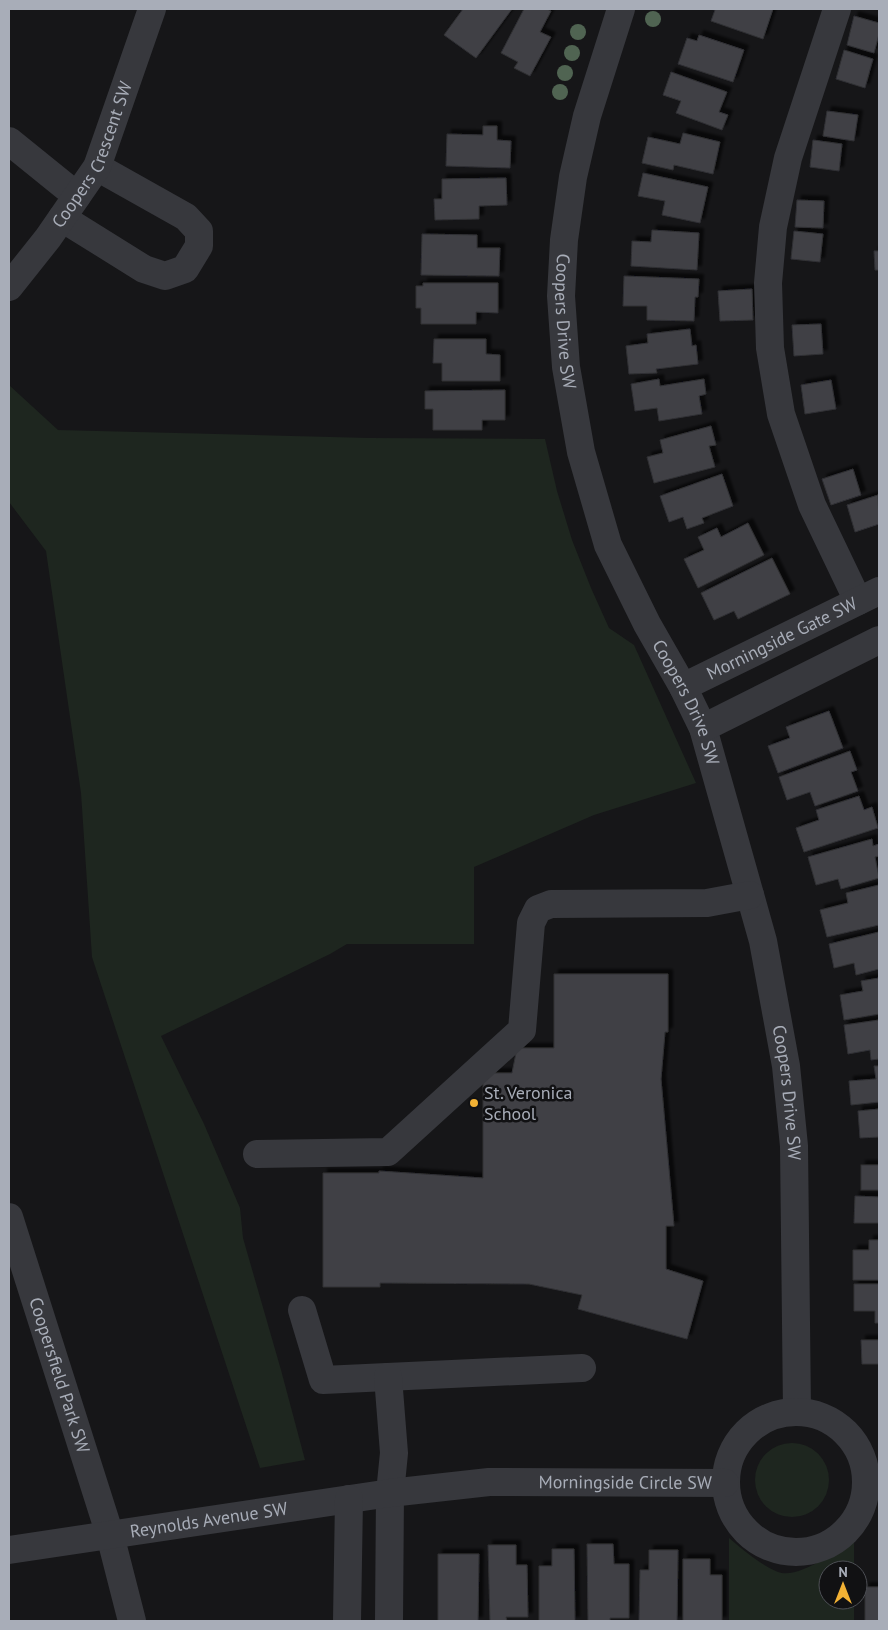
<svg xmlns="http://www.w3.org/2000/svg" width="888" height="1630" viewBox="0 0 888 1630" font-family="'PT Sans',sans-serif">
<defs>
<filter id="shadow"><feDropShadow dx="4.5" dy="-4.5" stdDeviation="1" flood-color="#0009"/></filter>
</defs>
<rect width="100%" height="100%" fill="#161618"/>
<!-- green -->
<g fill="#1e261f">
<polygon points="9,385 58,430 369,438 545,439 557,491 572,540 591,588 609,628 634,645 696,783 594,815 474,867 474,944 347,944 330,954 161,1036 204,1124 240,1208 243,1238 281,1370 305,1460 260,1468 92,957 81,793 46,551 9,502"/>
<circle cx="792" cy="1480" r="37"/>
<path d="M729,1538C743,1550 761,1565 778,1572C798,1580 838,1550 854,1538V1570H828V1600H854V1621H729Z"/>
</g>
<!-- building -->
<g fill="#404145" stroke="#303034" filter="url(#shadow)">
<polygon points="463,9 512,9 476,58 444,35"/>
<polygon points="524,9 547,9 551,11 540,32 551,37 530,76 514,68 518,62 501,53"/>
<polygon points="710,9 773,9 763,39 711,21 715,10"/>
<polygon points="854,16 879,23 879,34 874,53 847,45"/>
<polygon points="699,35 744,50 733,82 678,64 687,38 697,41"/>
<polygon points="844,50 873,59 865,88 836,79"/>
<polygon points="671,72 727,92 719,112 728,115 722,130 676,113 681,101 663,95"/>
<polygon points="827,111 858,115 854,141 823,136"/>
<polygon points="483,126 497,126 497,140 511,141 510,168 446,166 447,134 483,135"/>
<polygon points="683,133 720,142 713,174 674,165 673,170 642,163 648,137 680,144"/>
<polygon points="813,140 842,144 839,171 810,167"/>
<polygon points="643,173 708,187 700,223 662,215 665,201 638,196"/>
<polygon points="506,178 507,205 479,206 479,219 435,220 434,199 442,199 442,179"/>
<polygon points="797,200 824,201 823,228 795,227"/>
<polygon points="652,230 699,233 697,270 631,266 632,241 651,242"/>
<polygon points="794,231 823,234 820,262 791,259"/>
<polygon points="422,234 477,235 477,248 500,248 499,276 421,275"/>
<polygon points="874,251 879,251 879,270 875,270"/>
<polygon points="624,276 699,279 698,297 695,297 694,321 647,320 647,306 623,306"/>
<polygon points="423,283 498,283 498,313 476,312 476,324 421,324 421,308 416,308 416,286 423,286"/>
<polygon points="752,289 753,320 720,321 718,291"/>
<polygon points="821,324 823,354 794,356 792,325"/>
<polygon points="690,329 692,346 696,345 698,364 656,369 657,373 629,374 626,346 648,343 647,334"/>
<polygon points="434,339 486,339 486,354 500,355 500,381 442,381 442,363 433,363"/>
<polygon points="659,379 660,386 704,379 706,394 699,396 702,414 659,421 657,408 635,411 631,384"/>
<polygon points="831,380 836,409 805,414 801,385"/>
<polygon points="505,390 505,420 482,420 482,430 433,430 433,409 425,409 425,391"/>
<polygon points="711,426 716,445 709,446 715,467 654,483 647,457 663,453 660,440"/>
<polygon points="853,469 861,495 831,505 822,479"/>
<polygon points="722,474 733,506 702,518 704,523 687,529 683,517 669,522 660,496"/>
<polygon points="878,495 879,524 855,532 847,505"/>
<polygon points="748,523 764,555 698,588 684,559 704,550 698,537 717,528 721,537"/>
<polygon points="772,558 790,594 738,619 734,611 714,620 701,593"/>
<polygon points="829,711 843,748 778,773 768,746 790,738 786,727"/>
<polygon points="850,751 857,770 851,772 858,791 815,806 810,792 787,800 779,777"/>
<polygon points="859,796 864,810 872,807 878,828 804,852 796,828 819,820 816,810"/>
<polygon points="872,839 873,846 879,844 879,856 875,857 879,878 841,889 838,879 816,885 808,857"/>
<polygon points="879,885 879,925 827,937 820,910 848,903 846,893"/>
<polygon points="879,932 879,969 856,975 854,963 834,968 829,944"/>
<polygon points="554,974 668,974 668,1032 665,1032 661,1079 674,1226 666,1226 666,1269 703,1281 687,1339 578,1309 582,1295 529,1284 380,1283 380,1287 323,1287 323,1173 379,1173 379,1171 483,1178 483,1073 512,1073 517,1048 554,1048"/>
<polygon points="879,978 879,1014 844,1020 840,995 863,991 861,981"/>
<polygon points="879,1020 879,1059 871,1060 870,1050 848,1054 844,1025"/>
<polygon points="874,1066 879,1066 879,1102 851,1105 849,1081 876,1079"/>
<polygon points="879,1109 879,1137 860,1138 858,1111"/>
<rect x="861" y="1165" width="18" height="25"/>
<polygon points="855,1196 879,1197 879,1235 879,1223 854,1223"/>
<polygon points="869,1240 879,1240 879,1280 853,1280 853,1250 869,1250"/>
<polygon points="854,1284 879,1284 879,1323 875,1323 875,1311 854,1311"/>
<polygon points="861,1340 879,1340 879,1364 862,1364"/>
<polygon points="587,1544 613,1544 614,1564 629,1564 629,1618 610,1618 610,1621 588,1621"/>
<polygon points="488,1545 516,1545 516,1565 527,1565 528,1617 506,1617 507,1621 490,1621"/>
<polygon points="552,1549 574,1549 575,1621 539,1621 539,1566 552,1566"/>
<polygon points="649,1550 678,1550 677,1621 639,1621 640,1570 649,1570"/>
<polygon points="438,1554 479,1554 478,1621 438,1621"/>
<polygon points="683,1559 710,1559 710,1575 722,1575 722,1621 683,1621"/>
<polygon points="879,1564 879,1621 865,1621 865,1587 879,1587"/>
</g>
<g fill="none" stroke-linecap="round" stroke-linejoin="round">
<!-- minor -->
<g stroke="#37383d" stroke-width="28">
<path id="s1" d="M621,9L587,116L573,177L564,240L561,296L566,367L581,452L608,545L647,624L683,687L703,728L763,941L786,1066L794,1146L797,1411"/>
<polyline points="837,9 788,158 773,227 768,283 770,348 781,414 812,505 858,601"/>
<polyline points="9,141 77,196"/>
<polyline points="62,218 144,269 165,276 185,269 199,246 199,231 186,217 97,167"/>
<path id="s2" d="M9,287L48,238L97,167L152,9"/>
<path id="s3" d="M683,687L879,591"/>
<polyline points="703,728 879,640"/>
<polyline points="257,1154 388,1152 522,1030 531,923 538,909 551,904 707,903 750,895"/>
<path id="s4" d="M9,1217L110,1535L132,1621"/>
<polyline points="302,1310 323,1380 582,1368"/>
<polyline points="388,1377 394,1453 390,1493 389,1621"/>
<circle cx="796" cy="1482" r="70"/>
<path id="s5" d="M9,1550L390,1493L489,1482L725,1483"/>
<polyline points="347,1621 349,1499"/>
</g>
</g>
<!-- trees -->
<g fill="#506452">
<circle cx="653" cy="19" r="8"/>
<circle cx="578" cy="32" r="8"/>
<circle cx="572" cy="53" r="8"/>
<circle cx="565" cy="73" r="8"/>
<circle cx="560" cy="92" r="8"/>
</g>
<!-- markers -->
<circle fill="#f2b134" stroke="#111113" stroke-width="2" cx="474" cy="1103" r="5"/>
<g text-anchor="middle" stroke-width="5" stroke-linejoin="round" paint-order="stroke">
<!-- street labels -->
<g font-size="18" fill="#a8adb8" stroke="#111113">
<text dy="6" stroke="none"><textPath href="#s2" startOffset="158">Coopers Crescent SW</textPath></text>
<text dy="6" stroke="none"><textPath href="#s1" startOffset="320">Coopers Drive SW</textPath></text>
<text dy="6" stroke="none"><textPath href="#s3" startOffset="110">Morningside Gate SW</textPath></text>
<text dy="6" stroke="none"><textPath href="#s1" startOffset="725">Coopers Drive SW</textPath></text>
<text dy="6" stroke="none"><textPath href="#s1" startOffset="1130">Coopers Drive SW</textPath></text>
<text dy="6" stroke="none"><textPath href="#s4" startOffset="166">Coopersfield Park SW</textPath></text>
<text dy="6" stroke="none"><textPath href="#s5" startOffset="621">Morningside Circle SW</textPath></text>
<text dy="6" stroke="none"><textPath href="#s5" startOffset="202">Reynolds Avenue SW</textPath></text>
</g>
<!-- poi labels -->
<g font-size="18" fill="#a8adb8" stroke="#111113" text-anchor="start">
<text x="484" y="1099">St. Veronica<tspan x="484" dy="21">School</tspan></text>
</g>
</g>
<!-- border -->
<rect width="888" height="1630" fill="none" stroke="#a8adb8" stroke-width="20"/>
<!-- north arrow -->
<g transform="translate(843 1585)"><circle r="24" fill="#111113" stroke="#4d4f55"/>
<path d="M0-4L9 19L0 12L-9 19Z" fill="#f2b134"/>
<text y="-8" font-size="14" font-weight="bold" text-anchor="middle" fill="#a8adb8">N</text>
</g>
</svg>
